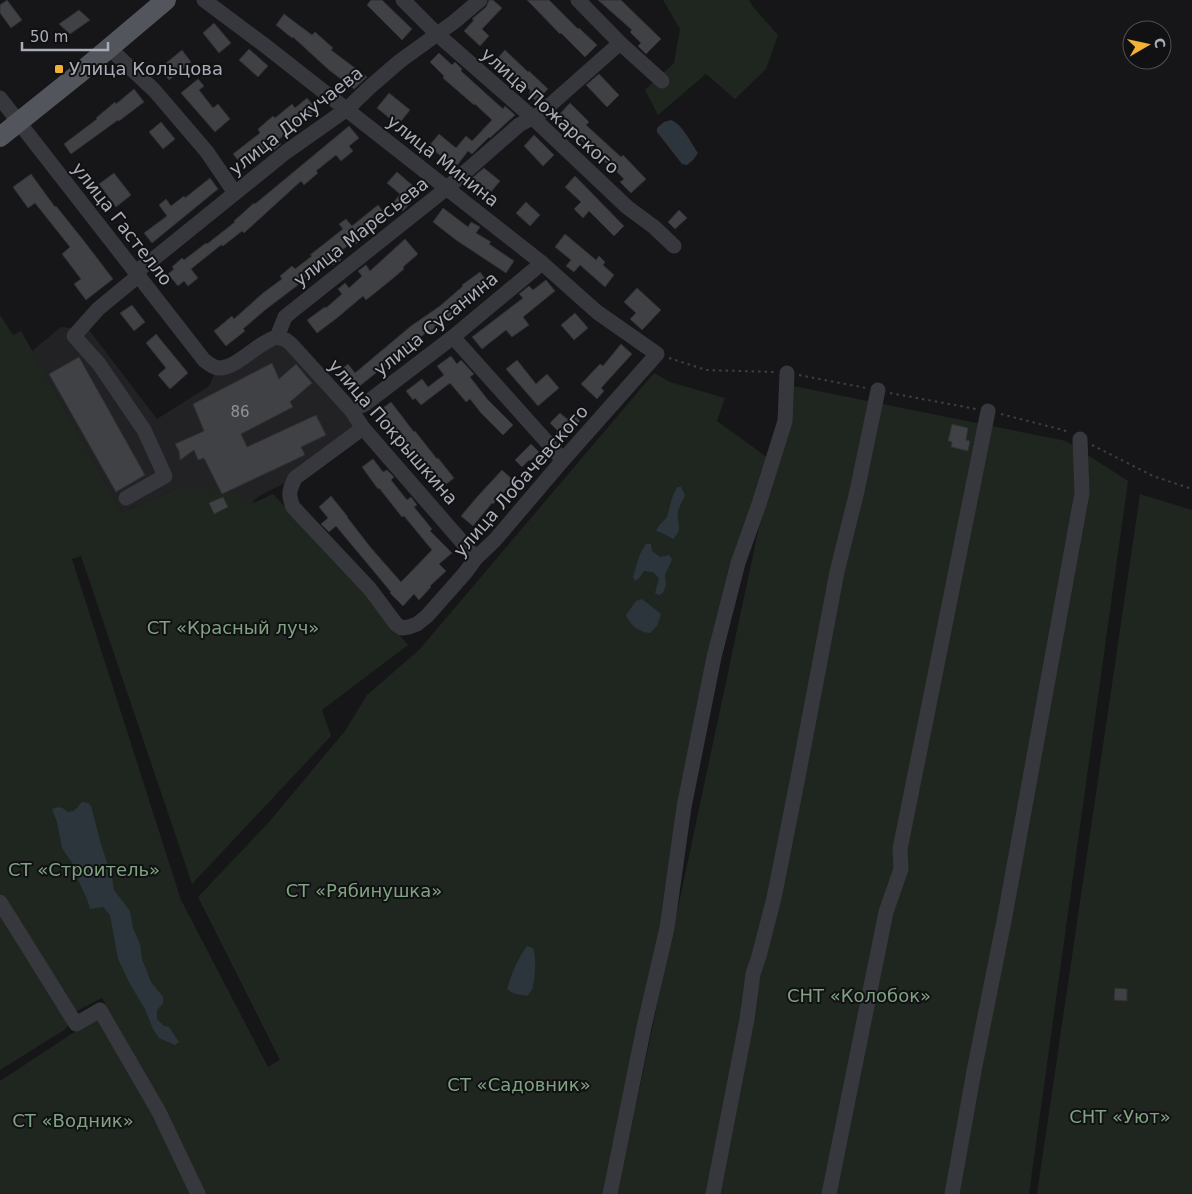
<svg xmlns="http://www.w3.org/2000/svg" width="1192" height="1194" viewBox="0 0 1192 1194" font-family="'DejaVu Sans',sans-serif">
<rect width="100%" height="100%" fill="#161618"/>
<!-- built -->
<polygon fill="#222225" points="61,327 89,330 157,419 209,386 217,368 277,337 363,428 295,478 261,495 253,501 253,504 247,506 210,489 176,489 122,512 32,351"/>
<!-- green -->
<g fill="#1e261f">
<polygon points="663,0 749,0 753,7 778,35 766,69 735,99 706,74 658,115 645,90 674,63 680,29"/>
<polygon points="0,315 13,335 21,331 122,512 176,489 210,489 239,493 247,506 273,494 346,572 408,645 322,710 331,736 192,884 81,556 72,559 181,900 268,1067 280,1060 198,897 269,822 345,731 367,695 419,650 654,373 670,382 725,398 717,421 768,458 731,561 661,927 604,1194 205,1194 160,1101 102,998 75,1012 0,893"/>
<polygon points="793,386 1066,441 1128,481 1029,1194 617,1194 773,461"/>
<polygon points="1140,494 1192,510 1192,1194 1037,1194"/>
<polygon points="0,909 69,1025 64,1030 0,1070"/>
<polygon points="99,1018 150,1108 193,1194 0,1194 0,1081 73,1033"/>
</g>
<!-- water -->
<g fill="#2c353c">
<path d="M671,120C683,125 691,143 698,153L693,160L687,165L682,164L657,132V128L664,122Z"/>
<path d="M677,487H681L685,495C683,500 680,505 678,511C676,522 684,528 673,539L660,532L656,531L658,527L667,517L672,498Z"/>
<polygon points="646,544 651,544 652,551 660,557 669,555 672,559 671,562 665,574 666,585 663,593 659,595 655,593 659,578 653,572 644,571 639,578 635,581 633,577 640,554"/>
<path d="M642,599L661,614L657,626L650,633C640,633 629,624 626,615L636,601Z"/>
<path d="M82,802L88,803L91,806L101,844L112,878L114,890L130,911L133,928L140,944L142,959L151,982L163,997V1003L157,1010V1019L164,1026L169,1027L179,1042L175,1045L159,1038L153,1029L145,1009L130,984L118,959L110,915L103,907L90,909L87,899L77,878L73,864L62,848L57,822L52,809C60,806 62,807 68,812L74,811Z"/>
<path d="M527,946L533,948C537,956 535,981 532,990C531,991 528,995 527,996C518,994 514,995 507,989C512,974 517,959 527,946Z"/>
</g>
<!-- building -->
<g fill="#404145" stroke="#303034">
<polygon points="7,0 22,20 11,28 0,13 0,5"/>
<polygon points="371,0 382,0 412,29 402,40 367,5"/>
<polygon points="489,0 493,0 502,8 482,29 489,36 480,46 464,31 474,20 472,19 486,7"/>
<polygon points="527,0 549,0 578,29 579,28 597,45 585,57 561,33 560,34"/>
<polygon points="598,0 621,0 661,39 646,54 638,46 641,43 630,32 632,30"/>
<polygon points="79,10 90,20 70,34 59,24"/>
<polygon points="284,14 312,35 315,32 333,48 331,50 367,77 354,89 329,70 293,37 292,38 276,25"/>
<polygon points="214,23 231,43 219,53 203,33"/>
<polygon points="249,49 268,66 258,77 239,60"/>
<polygon points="182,50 191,62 169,80 160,68"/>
<polygon points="505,50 528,72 529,71 548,89 536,101 529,94 531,91 496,60"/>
<polygon points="439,53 452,65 455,62 462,69 461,71 503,109 505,106 515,115 490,138 489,137 472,154 468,151 455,168 429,146 439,134 456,148 466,136 472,141 492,120 475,104 474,105 443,78 444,76 430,62"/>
<polygon points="599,74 619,95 607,107 586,85"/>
<polygon points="198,79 204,86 199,90 213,108 218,104 230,119 215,132 181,93"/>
<polygon points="134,89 144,102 119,121 118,120 71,154 64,144 97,119 96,118 115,102 116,104"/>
<polygon points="389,93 410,110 398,125 377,108"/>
<polygon points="307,98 316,109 278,140 281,144 274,150 270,145 243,166 233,154 260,133 258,129 273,116 275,118 292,104 295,108"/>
<polygon points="570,103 589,122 586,125 621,157 623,155 646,179 631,193 620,182 624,179 607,162 606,163 576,135 573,138 563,129 566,126 557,117"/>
<polygon points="161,122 175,139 163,149 149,132"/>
<polygon points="349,126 359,138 349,146 353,151 341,161 336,155 316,171 318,173 304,185 301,181 244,233 242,231 223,246 221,245 191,269 198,278 188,286 184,281 178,286 168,274 174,269 172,267 182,258 184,260 206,243 207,244 235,222 234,221 254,203 255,204"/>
<polygon points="534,135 554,155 543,166 524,146"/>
<polygon points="484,168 500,181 490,193 472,178"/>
<polygon points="397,172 420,192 403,211 394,202 400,194 387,183"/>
<polygon points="114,173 131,195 116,207 99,184"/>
<polygon points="31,174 55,207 56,206 84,241 113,279 86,300 74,284 81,279 62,254 70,247 35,203 28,208 13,187"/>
<polygon points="575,176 624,226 614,236 589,211 583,218 574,209 581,202 565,187"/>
<polygon points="210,178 218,189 152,243 144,233 167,216 159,205 166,199 171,206 184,196 185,198"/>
<polygon points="526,202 540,215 530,226 516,213"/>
<polygon points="378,205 389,219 381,225 379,222 364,235 362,233 360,235 362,239 356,244 354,241 337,254 341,260 333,265 329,260 312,272 297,284 298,285 265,310 243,329 245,331 226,346 214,331 232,316 234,319 263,293 282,279 280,276 292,266 295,269 312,256 310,255 343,229 339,224 346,219 352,226"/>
<polygon points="443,208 468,227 471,222 480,227 476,233 491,242 489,244 514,261 506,273 456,240 433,222"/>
<polygon points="679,210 687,218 675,229 668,222"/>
<polygon points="565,234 596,260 599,256 605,262 603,265 614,275 605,287 580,265 574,272 566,266 571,260 555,247"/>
<polygon points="405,239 418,254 403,267 404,269 391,280 366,300 363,296 337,318 317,333 307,320 325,307 326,308 342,294 338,289 345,283 349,288 362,276 358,271 366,265 370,271"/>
<polygon points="480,272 490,285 449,318 429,332 428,331 356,389 341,370 348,364 355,373 411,326 440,306 463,286 462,285"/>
<polygon points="546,280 555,291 523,317 529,325 512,337 506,330 482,349 472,337 523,298 519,294 529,286 533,290"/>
<polygon points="637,288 661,310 642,330 630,319 636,313 624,302"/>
<polygon points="132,305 145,322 134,331 120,313"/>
<polygon points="575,313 588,328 574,340 561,325"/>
<polygon points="156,334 188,373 170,389 158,375 166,368 146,343"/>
<polygon points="621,344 632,354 601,388 604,391 597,399 581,384 600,364 603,366"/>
<polygon points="451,356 457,364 461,360 474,374 470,377 488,400 513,425 503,435 481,413 470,399 466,402 450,383 421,405 415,398 413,400 406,391 422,379 428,387 444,375 437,366"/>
<polygon points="79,357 145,475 116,492 49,374"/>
<polygon points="517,360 536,384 547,374 559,388 538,406 506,369"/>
<polygon points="272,363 279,379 296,364 312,383 290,402 293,407 241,434 247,447 316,415 326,435 301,447 305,455 222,494 204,458 198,460 194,450 180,460 179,451 175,444 204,431 193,404"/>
<polygon points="391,402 414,432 415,431 437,459 438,458 454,478 445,485 438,477 434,480 410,450 406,453 399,444 401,442 379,411"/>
<polygon points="560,413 567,419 573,414 580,421 560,441 554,435 558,431 550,423"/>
<polygon points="952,424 968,428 966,440 970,441 968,451 951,447 952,442 948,441"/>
<polygon points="531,444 539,452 530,461 529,460 522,467 515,460"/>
<polygon points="373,459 383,472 387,470 394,477 391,480 407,500 411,497 417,505 414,507 432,529 430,531 452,553 439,564 446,571 430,586 431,587 419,600 414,594 403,606 390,593 391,592 336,526 329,532 321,524 328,518 319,507 331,496 348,517 347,517 371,548 401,582 432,550 404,516 402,517 379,488 378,489 362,467"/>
<polygon points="502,470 514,481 493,504 492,503 473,526 461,516 477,497"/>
<polygon points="223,497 228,507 214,514 209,503"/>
<polygon points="1115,988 1127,989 1127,1001 1114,1000"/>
</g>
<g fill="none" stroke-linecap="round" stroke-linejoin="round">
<!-- path -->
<g stroke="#3d3f44" stroke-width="2" stroke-dasharray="2.5 4" stroke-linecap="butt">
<polyline points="669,358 706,370 775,372"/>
<polyline points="799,375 866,388"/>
<polyline points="890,393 976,409"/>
<polyline points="1001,414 1063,430 1068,432"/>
<polyline points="1092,445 1153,476 1192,489"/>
</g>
<!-- minor -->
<g stroke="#37383d" stroke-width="15">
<path d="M204,0L263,44L542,263L597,312L657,354L563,460L495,540L476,558L465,573L427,616L417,624L409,627L402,628L396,624L370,589L293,507C288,494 289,491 295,478L363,428"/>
<polyline points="403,0 437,34 533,118 627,207 654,227 674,246"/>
<polyline points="578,0 620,43 662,81"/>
<polyline points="109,48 154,90 207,152 235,193"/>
<path d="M0,98L204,360C208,363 212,367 218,368C234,369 252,349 266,342C269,340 273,338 277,337L285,317L291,312L447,188L519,125L541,113L620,43"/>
<polyline points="135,272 151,261 286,152 347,109 371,86 400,61 454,22 480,0"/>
<polyline points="277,337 286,340 291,344 351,410 363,428 476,558"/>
<polyline points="453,337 563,460"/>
<polyline points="351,410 365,404 453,337 542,263"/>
<polyline points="126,498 165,476 144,430 99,364 74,336 98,309 138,276"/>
<polyline points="0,902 76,1024 100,1010 159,1112 198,1194"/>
<polyline points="610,1194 644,1027 667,928 684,807 714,657 738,563 759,504 785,421 787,373"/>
<polyline points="713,1194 747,1019 753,974 759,956 774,898 798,777 837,572 857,491 878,390"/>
<polyline points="829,1194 886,912 901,869 900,849 988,411"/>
<polyline points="952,1194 974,1071 1004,921 1082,493 1080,439"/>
</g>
<!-- major -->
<polyline stroke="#53555c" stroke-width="20" points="0,137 76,76 166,0"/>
</g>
<!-- markers -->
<rect fill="#f2b134" stroke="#111113" stroke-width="2" x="54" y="64" width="10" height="10" rx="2.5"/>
<g text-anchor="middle" stroke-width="4" stroke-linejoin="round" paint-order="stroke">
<!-- number labels -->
<g font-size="15" fill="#8e929b">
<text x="240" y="417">86</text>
</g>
<!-- poi labels -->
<g font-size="18" fill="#a8adb8" stroke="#111113" text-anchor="start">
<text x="69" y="75">Улица Кольцова</text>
</g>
<!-- street labels -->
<g font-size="18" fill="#a8adb8" stroke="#111113">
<text transform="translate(550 111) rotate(42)" y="6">улица Пожарского</text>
<text transform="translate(296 121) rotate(-38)" y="6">улица Докучаева</text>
<text transform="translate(443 161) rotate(38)" y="6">улица Минина</text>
<text transform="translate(122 224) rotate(52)" y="6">улица Гастелло</text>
<text transform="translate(361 232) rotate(-38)" y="6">улица Маресьева</text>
<text transform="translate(436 324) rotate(-39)" y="6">улица Сусанина</text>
<text transform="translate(393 432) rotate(49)" y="6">улица Покрышкина</text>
<text transform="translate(521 481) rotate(-49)" y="6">улица Лобачевского</text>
</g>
<!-- park labels -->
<g font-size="18" fill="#7fa381" stroke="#111113">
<text x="233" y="634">СТ «Красный луч»</text>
<text x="84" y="876">СТ «Строитель»</text>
<text x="364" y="897">СТ «Рябинушка»</text>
<text x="859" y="1002">СНТ «Колобок»</text>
<text x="519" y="1091">СТ «Садовник»</text>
<text x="1120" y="1123">СНТ «Уют»</text>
<text x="73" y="1127">СТ «Водник»</text>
</g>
</g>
<!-- north arrow -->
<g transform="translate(1147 45) rotate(81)"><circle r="24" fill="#111113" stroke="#4d4f55"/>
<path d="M0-4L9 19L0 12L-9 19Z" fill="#f2b134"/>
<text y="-8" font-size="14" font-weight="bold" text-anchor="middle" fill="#a8adb8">С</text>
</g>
<!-- scale -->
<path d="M22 42v8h86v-8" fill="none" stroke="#a8adb8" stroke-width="2.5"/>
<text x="30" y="42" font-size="15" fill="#a8adb8" stroke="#111113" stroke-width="4" paint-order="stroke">50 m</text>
</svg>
